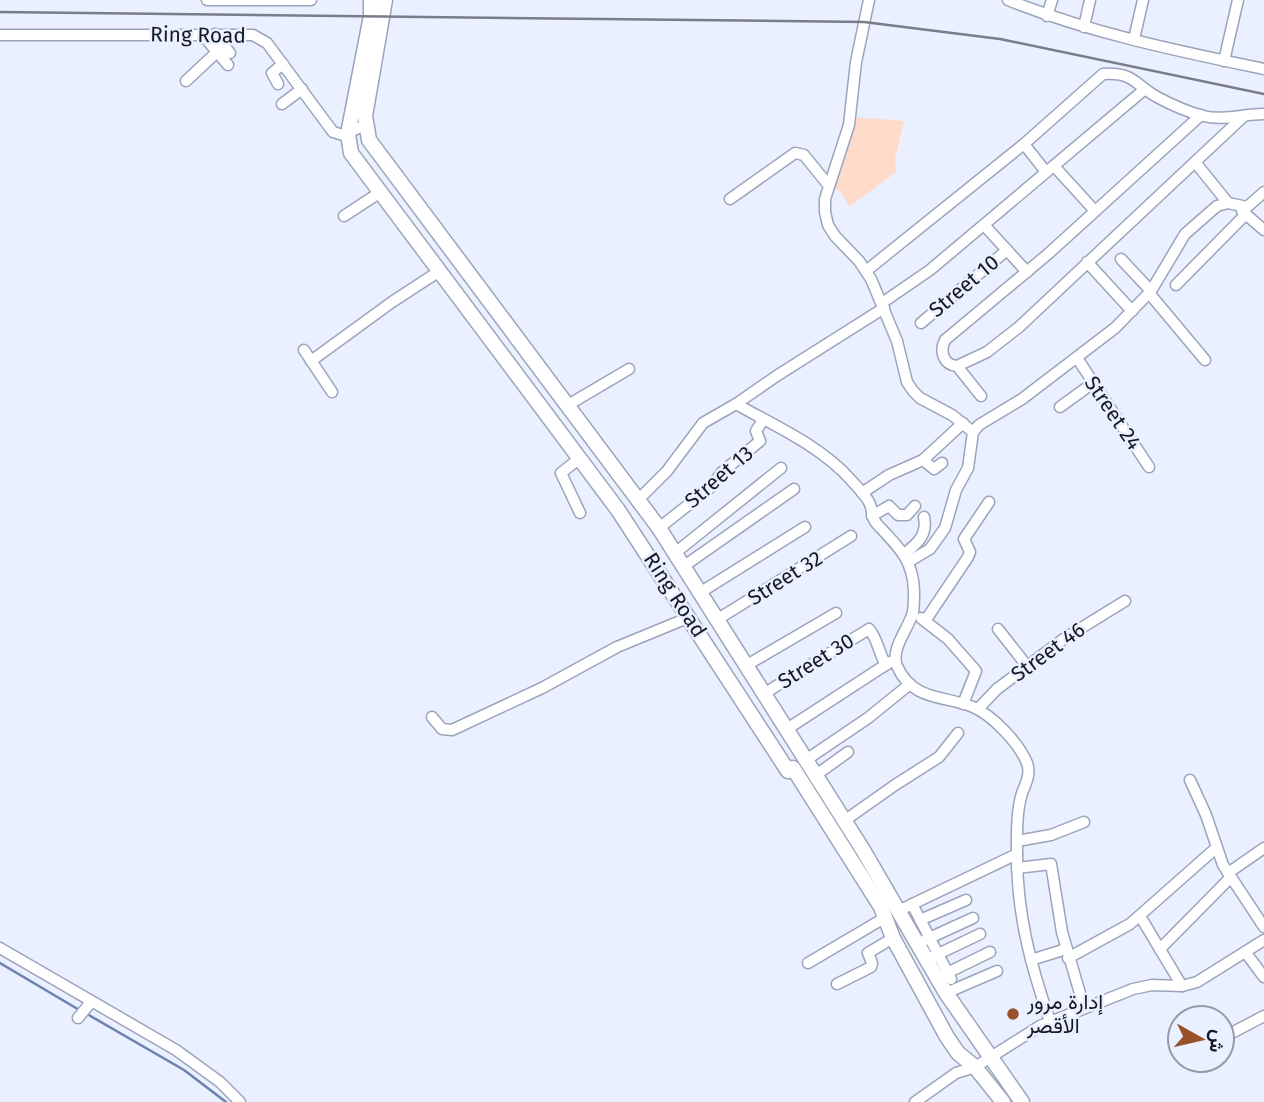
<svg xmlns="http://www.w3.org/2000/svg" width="1264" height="1102" viewBox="0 0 1264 1102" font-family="'Fira Sans',Vazirmatn,sans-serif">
<rect width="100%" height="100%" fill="#eaf0ff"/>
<!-- green -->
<polygon fill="#fddaca" points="853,117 904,121 895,159 896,172 849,207 841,192 834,187"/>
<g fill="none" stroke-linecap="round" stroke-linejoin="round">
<!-- stream -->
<g stroke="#6d80af" stroke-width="2.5">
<polyline points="0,963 81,1011"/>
<polyline points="87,1014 184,1070 226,1102"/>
</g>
<defs>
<g id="minor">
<polyline points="207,0 311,0"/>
<polyline points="869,0 856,62 849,125 825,199 825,212 828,225 835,236 859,261 871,279 897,341 907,382 913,391 920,398 952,415 973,432"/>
<path d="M1008,0C1090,33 1178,51 1264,69"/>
<polyline points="1047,16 1052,0"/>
<polyline points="1084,27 1090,0"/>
<polyline points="202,34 228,65"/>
<polyline points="215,34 230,53"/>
<polyline points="0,35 253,35 267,43 333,132 343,135 365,125"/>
<polyline points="1134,39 1143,0"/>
<polyline points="1224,61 1238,0"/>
<polyline points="186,81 217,52"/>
<polyline points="278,84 272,73 283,64"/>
<polyline points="282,104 302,89"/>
<polyline points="1024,144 1046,172"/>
<polyline points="1195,162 1228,203"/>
<polyline points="1054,166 1094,210"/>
<polyline points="730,199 795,153 804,155 829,186"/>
<polyline points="1242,211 1264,230"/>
<polyline points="344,216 379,193"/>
<polyline points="984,225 1027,272"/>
<polyline points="1121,259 1151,291"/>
<polyline points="1087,262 1132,311"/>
<path d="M866,271L1024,144L1103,74C1134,72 1134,84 1157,97C1170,104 1188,112 1203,116C1224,121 1243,114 1264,114"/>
<polyline points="1176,285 1246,214"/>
<polyline points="1149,293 1205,360"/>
<polyline points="882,303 930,270 1145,89"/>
<polyline points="921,323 1007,250"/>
<polyline points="304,350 332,392"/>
<polyline points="1077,358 1149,467"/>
<polyline points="311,361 392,302 438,272"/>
<polyline points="957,366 987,352 1019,327 1244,116"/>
<path d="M981,396L957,366C944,365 939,352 945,340L1048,254L1201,115"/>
<path d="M736,404C775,426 821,446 851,480C857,487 866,495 870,504C873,511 871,518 877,524C897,546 913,558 914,591C914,598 914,605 913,612C909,628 890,649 897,666C913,702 944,695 973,707C992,715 1019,743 1027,763C1031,774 1026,783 1022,793C1016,813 1017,836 1017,856C1017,914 1031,967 1050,1021"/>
<polyline points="568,405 629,369"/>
<polyline points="1060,407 1093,383"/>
<polyline points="923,460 934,469 942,463"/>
<polyline points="862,493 889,475 923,460 963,423"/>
<polyline points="639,499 667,471 703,423 736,404 778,375 884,308"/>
<polyline points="580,513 561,473 580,458"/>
<polyline points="872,516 889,506 898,515 907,515 915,506"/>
<polyline points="659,528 711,487 722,472 760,441 756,431 763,420"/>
<polyline points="675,553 781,468"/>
<path d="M904,554C917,544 928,535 924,517"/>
<polyline points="908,562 930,549 945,528 956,490 968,468 973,432 979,425 1022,399 1115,328 1151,291 1185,234 1217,206 1228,203 1247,207 1264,192"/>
<polyline points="684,566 794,489"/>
<polyline points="701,592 805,527"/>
<polyline points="921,618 948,639 976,671 963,704"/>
<polyline points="718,619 851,536"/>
<polyline points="925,621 968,557 970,552 964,539 989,502"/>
<polyline points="998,629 1027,666"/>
<polyline points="747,665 836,613"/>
<path d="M765,693L869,629C877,637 879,654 886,665"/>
<polyline points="978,709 997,689 1065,638 1125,601"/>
<polyline points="432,717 442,729 452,730 542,688 617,647 690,617"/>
<polyline points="787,729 890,662"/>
<polyline points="806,760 868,718 910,684"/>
<polyline points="816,775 848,752"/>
<polyline points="1190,780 1206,815 1223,865 1264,927"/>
<polyline points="844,821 895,785 939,757 958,733"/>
<polyline points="1017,841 1051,835 1084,822"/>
<polyline points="1017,868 1051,864 1062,932 1084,1007"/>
<polyline points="1228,873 1264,848"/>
<polyline points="912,904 951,979"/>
<polyline points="898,911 1017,854"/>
<polyline points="1140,916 1182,986"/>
<polyline points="920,920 966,900"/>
<polyline points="925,940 973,918"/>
<polyline points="0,948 176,1050 220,1082 240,1102"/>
<polyline points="1160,949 1231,877"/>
<polyline points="1246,953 1264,977"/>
<polyline points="932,957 980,934"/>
<polyline points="1068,958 1130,924 1216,848"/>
<polyline points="1031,960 1066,949"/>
<polyline points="808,963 886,917"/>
<polyline points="947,973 990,952"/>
<polyline points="837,984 871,967 872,963 868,953 893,938"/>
<polyline points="946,993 997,971"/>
<polyline points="78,1018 91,1002"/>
<polyline points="1222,1038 1264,1016"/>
<polyline points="915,1102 956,1073 975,1067 1040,1026 1133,989 1152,985 1182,986 1197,982 1264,940"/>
</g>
<g id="major">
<polyline points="371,0 371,16 348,134 351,153 618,510 788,771 793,768 881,907 893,938 947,1037 958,1053 975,1067 1003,1102"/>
<polyline points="385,0 365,116 369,140 659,528 863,850 946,993 1022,1102"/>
</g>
</defs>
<!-- minor casing -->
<use href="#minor" stroke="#9ba4bb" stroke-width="13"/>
<!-- major casing -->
<use href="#major" stroke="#9ba4bb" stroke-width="17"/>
<!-- minor -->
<use href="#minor" stroke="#fff" stroke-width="10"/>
<!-- major -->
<use href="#major" stroke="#fff" stroke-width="14"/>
<!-- rail -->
<polyline stroke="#787d88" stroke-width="2.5" points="0,12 864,22 1000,39 1264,94"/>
</g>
<!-- markers -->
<circle fill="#98512b" stroke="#eaf0ff" stroke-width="2.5" cx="1013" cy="1014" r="7"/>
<g text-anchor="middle" stroke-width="5" stroke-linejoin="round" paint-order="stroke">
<!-- street labels -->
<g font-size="21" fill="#151921" stroke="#eaf0ff">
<text transform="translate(198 35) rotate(1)" y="7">Ring Road</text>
<text transform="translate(964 286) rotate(-40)" y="7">Street 10</text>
<text transform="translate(1113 413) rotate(56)" y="7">Street 24</text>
<text transform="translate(719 477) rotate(-41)" y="7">Street 13</text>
<text transform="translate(785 578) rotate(-32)" y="7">Street 32</text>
<text transform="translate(675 595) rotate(57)" y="7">Ring Road</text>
<text transform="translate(1048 652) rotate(-36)" y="7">Street 46</text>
<text transform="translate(816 661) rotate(-32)" y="7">Street 30</text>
</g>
<!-- poi labels -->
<g font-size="21" fill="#151921" stroke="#eaf0ff" text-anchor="start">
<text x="1027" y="1009">إدارة مرور<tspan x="1027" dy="24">الأقصر</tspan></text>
</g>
</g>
<!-- north arrow -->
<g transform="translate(1201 1039) rotate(98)"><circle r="33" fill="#eaf0ff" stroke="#959aa6" stroke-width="2"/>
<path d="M0-5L12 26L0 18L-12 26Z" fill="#98512b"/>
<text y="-10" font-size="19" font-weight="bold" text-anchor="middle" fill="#151921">ش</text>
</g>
</svg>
